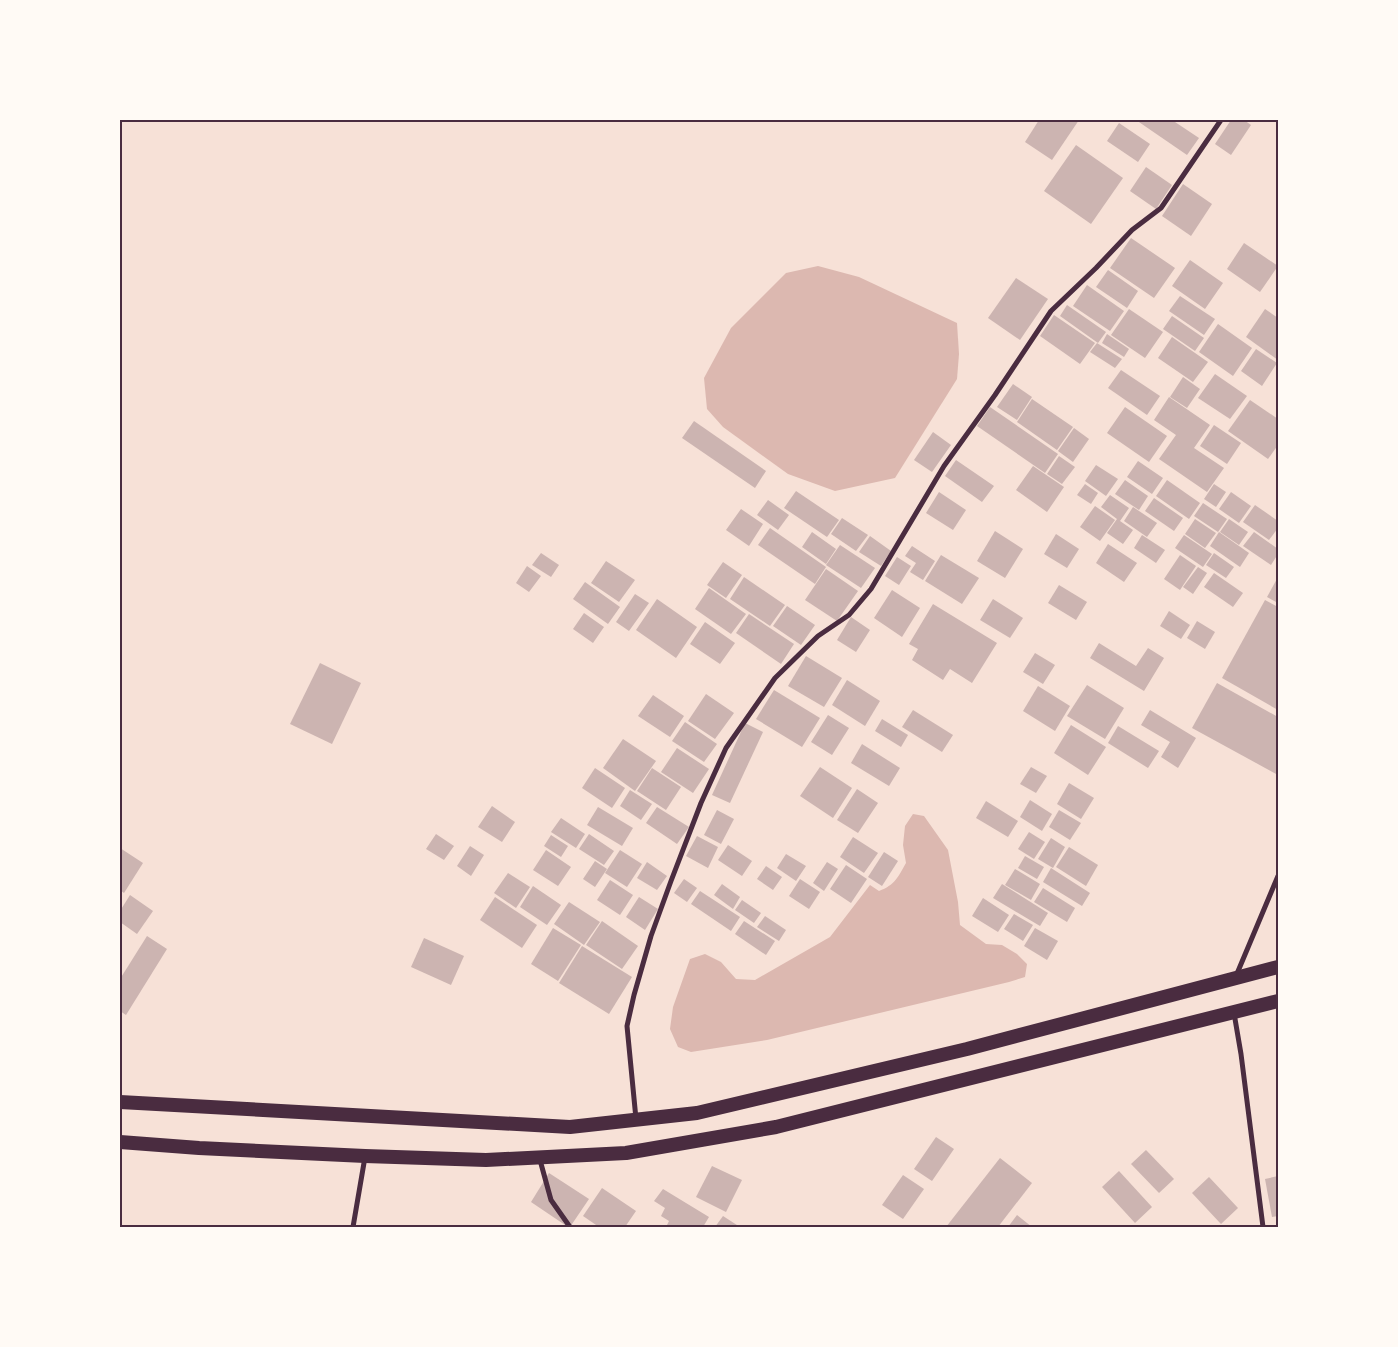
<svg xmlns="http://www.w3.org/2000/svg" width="1398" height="1347" viewBox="0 0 1398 1347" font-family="'DejaVu Sans',sans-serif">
<rect width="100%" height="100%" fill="#f7e1d7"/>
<!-- water -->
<g fill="#dcb8b0">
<polygon points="818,266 859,277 957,323 959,354 957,379 895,478 835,491 788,474 723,427 707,409 704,378 731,328 786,273"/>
<path d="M913,814L924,816L948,850L958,902L960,925L986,944L1002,945L1017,954L1027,964L1025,977L1009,982L767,1040L691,1052L678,1047L670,1029L673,1007L690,959L705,954L721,962L736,979L755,980L830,937L870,885L879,891C895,885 898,877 906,863L903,845L905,826Z"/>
</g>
<!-- building -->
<g fill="#ccb4b1">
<polygon points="1039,120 1079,120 1052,160 1025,142"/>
<polygon points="1136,120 1172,120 1199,138 1187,155"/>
<polygon points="1231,120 1244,120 1251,125 1231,155 1215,144"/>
<polygon points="1119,123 1150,144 1138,162 1107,141"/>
<polygon points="1076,145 1123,178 1091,224 1044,191"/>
<polygon points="1146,167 1172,185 1156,209 1130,191"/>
<polygon points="1183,184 1212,204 1191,236 1162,216"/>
<polygon points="1131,238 1175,268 1154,298 1110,268"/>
<polygon points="1244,243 1278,266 1260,292 1227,269"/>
<polygon points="1190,260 1223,283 1205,309 1172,286"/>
<polygon points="1108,270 1138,291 1127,308 1096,287"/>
<polygon points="1016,278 1048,299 1020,340 988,318"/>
<polygon points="1087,285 1124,311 1110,331 1073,306"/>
<polygon points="1180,296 1215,319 1204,335 1169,311"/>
<polygon points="1067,305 1106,332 1098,343 1060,316"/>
<polygon points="1129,309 1163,332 1145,358 1111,335"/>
<polygon points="1265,309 1278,318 1278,360 1246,337"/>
<polygon points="1054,315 1095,343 1080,364 1040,336"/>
<polygon points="1172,316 1204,338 1195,351 1163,329"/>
<polygon points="1218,324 1252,348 1233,376 1199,352"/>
<polygon points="1107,334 1129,349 1124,357 1102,343"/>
<polygon points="1172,337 1208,362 1193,382 1158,358"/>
<polygon points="1097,343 1122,359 1115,368 1090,352"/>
<polygon points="1256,349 1277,363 1262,386 1241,371"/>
<polygon points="1121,370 1160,396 1147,415 1108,388"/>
<polygon points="1215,374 1247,396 1230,419 1198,398"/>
<polygon points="1183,377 1200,389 1187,408 1170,397"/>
<polygon points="1013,384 1032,397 1017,420 997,407"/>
<polygon points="1169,397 1210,425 1194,448 1224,468 1207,492 1159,459 1176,435 1154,420"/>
<polygon points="1032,399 1073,427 1057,450 1017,422"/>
<polygon points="1250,400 1278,419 1278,445 1268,459 1228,431"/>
<polygon points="990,407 1058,454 1045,473 977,426"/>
<polygon points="1125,407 1167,436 1149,462 1107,433"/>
<polygon points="694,421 766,471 755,488 682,438"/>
<polygon points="1214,425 1241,443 1227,464 1200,446"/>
<polygon points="1074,428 1089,439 1073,462 1058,451"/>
<polygon points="933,432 951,445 932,472 914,460"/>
<polygon points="1059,456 1075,467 1062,484 1047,474"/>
<polygon points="956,460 994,486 982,502 945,476"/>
<polygon points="1138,461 1163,478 1152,494 1127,477"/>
<polygon points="1096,465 1118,479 1106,496 1085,481"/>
<polygon points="1033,466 1064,487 1047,512 1016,490"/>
<polygon points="1125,480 1148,496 1139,510 1115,494"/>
<polygon points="1167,480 1200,503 1189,519 1156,496"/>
<polygon points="1085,484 1098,493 1091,504 1077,495"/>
<polygon points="1214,484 1226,492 1216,507 1204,499"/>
<polygon points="796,491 839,520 827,537 784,508"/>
<polygon points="939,492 966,510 953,530 926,513"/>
<polygon points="1231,492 1251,506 1239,523 1219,509"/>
<polygon points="1110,495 1129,508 1120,521 1133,530 1123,544 1107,533 1117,519 1101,507"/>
<polygon points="1154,498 1183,518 1174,531 1145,511"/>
<polygon points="768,500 789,515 778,530 757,515"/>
<polygon points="1203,503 1227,519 1218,532 1194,516"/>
<polygon points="1255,505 1278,521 1278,528 1269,540 1243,522"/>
<polygon points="1095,506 1115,520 1100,541 1080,527"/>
<polygon points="1133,507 1157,523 1147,537 1124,521"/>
<polygon points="741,509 763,524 749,546 726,530"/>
<polygon points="842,518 868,535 856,551 831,534"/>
<polygon points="1195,519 1216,533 1205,548 1185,534"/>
<polygon points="1229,519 1248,532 1239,545 1220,532"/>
<polygon points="770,528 826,567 815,584 758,545"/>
<polygon points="995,531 1023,549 1005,578 977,561"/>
<polygon points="812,532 836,549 826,564 802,547"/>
<polygon points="1219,532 1249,553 1240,567 1210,546"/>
<polygon points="1254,532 1278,549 1278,554 1271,565 1243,546"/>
<polygon points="1056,534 1079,549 1067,568 1044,554"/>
<polygon points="1142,535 1165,550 1156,563 1134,548"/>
<polygon points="1184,535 1212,554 1203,567 1175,548"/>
<polygon points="870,536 891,551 881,566 859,552"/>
<polygon points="1108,544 1137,563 1124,582 1096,563"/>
<polygon points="840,545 875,568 861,588 826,565"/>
<polygon points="912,546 935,561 923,580 910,572 916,563 905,556"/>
<polygon points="541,553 559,565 551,577 532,565"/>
<polygon points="1214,553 1234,567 1226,578 1206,565"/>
<polygon points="941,555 979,578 962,604 925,581"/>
<polygon points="1180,555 1196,566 1180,590 1164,579"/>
<polygon points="897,557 911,566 899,585 885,576"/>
<polygon points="606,561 635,580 619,602 591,583"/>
<polygon points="723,562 742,575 726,598 707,585"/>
<polygon points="527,566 541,576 529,592 516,583"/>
<polygon points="1198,567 1207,573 1193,594 1183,587"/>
<polygon points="826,569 858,591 837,621 805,600"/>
<polygon points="1214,573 1243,593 1233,607 1204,587"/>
<polygon points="744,577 785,605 770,626 730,599"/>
<polygon points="1278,577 1278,603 1267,597"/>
<polygon points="585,582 620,607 608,624 573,599"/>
<polygon points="1059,585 1087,602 1076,620 1048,603"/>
<polygon points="709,588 746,614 731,634 695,609"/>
<polygon points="892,590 920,608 902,637 874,618"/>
<polygon points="635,594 649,603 629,631 616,622"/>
<polygon points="657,599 697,627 676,658 636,630"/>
<polygon points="993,599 1023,618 1010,638 980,620"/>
<polygon points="1265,600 1278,607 1278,710 1222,678"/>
<polygon points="933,604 997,643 972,683 950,669 943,680 912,660 918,649 909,644"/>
<polygon points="787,606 815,625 801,645 773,626"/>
<polygon points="1169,611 1190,625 1181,639 1160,626"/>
<polygon points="584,613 604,627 593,643 573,629"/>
<polygon points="749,614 794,644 781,664 736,633"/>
<polygon points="851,617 870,630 856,652 837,640"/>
<polygon points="1197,621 1215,632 1205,649 1187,638"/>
<polygon points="705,622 735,643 720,664 690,644"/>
<polygon points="1099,643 1136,666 1148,648 1164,658 1144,691 1090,658"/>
<polygon points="1035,653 1055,665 1043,684 1023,672"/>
<polygon points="806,656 842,678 824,707 788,686"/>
<polygon points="320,663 361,683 332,744 290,724"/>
<polygon points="847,680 880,701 865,726 832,705"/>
<polygon points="1217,683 1278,717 1278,775 1192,728"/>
<polygon points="1087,685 1124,708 1105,739 1067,716"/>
<polygon points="1038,686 1070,706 1055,731 1023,711"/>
<polygon points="774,690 820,718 802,747 756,719"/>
<polygon points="706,694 734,713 715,739 688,721"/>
<polygon points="653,695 684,716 670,737 638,716"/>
<polygon points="913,710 953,735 942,752 902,727"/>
<polygon points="1150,710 1196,738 1178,768 1161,757 1170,742 1141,725"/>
<polygon points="828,715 849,728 832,755 811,742"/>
<polygon points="882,719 908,735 901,747 875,731"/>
<polygon points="685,722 717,744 704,762 672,741"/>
<polygon points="745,723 763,732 730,803 712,795"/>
<polygon points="1071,725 1106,747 1088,775 1054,753"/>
<polygon points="1118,726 1159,751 1148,768 1108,743"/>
<polygon points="623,739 656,761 635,791 603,768"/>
<polygon points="862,744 900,768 889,786 851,763"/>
<polygon points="677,748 709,769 693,793 661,772"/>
<polygon points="820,767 852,788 833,818 800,796"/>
<polygon points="1031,767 1047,776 1036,793 1020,784"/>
<polygon points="595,768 625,788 612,808 582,788"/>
<polygon points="652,768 681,787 666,810 637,791"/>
<polygon points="1069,783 1094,798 1081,819 1057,804"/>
<polygon points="857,789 878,803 858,833 837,820"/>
<polygon points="630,790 652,804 641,820 620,806"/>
<polygon points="1030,800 1052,814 1042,831 1020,817"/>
<polygon points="986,801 1018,821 1008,837 976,818"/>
<polygon points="492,806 515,822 502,842 478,827"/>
<polygon points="598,807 633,828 622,846 587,825"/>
<polygon points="657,807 689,827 677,844 646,823"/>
<polygon points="717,810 734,819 721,844 704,835"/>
<polygon points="1059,810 1081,823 1070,840 1049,827"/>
<polygon points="561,818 585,834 576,848 551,832"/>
<polygon points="1029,832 1045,842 1034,859 1018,849"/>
<polygon points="436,834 454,846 444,860 426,849"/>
<polygon points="589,834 614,851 604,865 579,849"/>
<polygon points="551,835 568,846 561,857 544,846"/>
<polygon points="697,836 718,847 708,868 686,856"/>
<polygon points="853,837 878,853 864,873 840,857"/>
<polygon points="1051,838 1065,847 1053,868 1038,859"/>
<polygon points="728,845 752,861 742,876 718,860"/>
<polygon points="470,846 484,855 471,876 457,866"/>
<polygon points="1069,847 1098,865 1086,886 1056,867"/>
<polygon points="120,848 143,863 124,893 120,890"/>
<polygon points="546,850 571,867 558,886 533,870"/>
<polygon points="620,850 642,864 627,887 605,873"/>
<polygon points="884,852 898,861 882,886 868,877"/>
<polygon points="786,854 806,866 796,881 777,868"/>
<polygon points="1025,856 1044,867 1037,879 1018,868"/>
<polygon points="595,861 607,869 595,887 583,879"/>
<polygon points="647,862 667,876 657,890 637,878"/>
<polygon points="827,862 838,869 824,891 813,883"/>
<polygon points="846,865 867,879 851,903 830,889"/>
<polygon points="766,866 782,877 773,890 757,879"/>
<polygon points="1051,868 1090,893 1082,906 1043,882"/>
<polygon points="1015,869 1040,884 1031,900 1005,885"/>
<polygon points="508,873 530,887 516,908 494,893"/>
<polygon points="684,879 697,888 687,902 674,893"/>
<polygon points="800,879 820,892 809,909 789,896"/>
<polygon points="610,880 633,895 620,915 597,900"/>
<polygon points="722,884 740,897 733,909 714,895"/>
<polygon points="1002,884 1048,913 1040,926 993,898"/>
<polygon points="533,886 561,905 547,925 520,907"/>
<polygon points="1043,888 1075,908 1067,922 1034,902"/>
<polygon points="700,891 740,917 731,931 691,904"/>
<polygon points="130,895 153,911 137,934 120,922 120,911"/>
<polygon points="495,897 537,925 522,948 480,920"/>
<polygon points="639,897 658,909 645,930 626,917"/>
<polygon points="983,898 1009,915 998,932 972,916"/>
<polygon points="742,900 761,913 754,923 735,910"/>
<polygon points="569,902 600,922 584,945 554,924"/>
<polygon points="1014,914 1033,925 1023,941 1004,929"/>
<polygon points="765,916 786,930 779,941 757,927"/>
<polygon points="602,921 638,946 622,969 586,945"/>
<polygon points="744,921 775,941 766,955 735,934"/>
<polygon points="553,928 581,945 558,981 531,964"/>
<polygon points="1035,928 1058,941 1047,960 1024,946"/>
<polygon points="147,936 167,949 126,1015 120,1011 120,979"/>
<polygon points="424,938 464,956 451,985 411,967"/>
<polygon points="582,946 632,977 609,1014 559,983"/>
<polygon points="936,1137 954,1149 932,1181 914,1169"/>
<polygon points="1146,1150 1174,1179 1159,1193 1131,1164"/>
<polygon points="1000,1158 1032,1183 998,1227 946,1227"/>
<polygon points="712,1166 742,1180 726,1212 696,1197"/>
<polygon points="1119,1171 1152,1207 1135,1223 1102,1187"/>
<polygon points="549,1173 589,1199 570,1227 568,1227 531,1202"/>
<polygon points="903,1175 924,1189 903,1219 882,1205"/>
<polygon points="1278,1176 1278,1216 1272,1217 1265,1179"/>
<polygon points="1209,1177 1238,1208 1221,1224 1192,1193"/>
<polygon points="602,1188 636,1211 625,1227 599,1227 583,1216"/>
<polygon points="663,1189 709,1217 703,1227 666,1227 669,1221 661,1216 665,1208 654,1201"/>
<polygon points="1017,1215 1032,1227 1008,1227"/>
<polygon points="723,1216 740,1227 715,1227"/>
</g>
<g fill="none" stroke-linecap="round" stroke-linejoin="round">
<!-- minor -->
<g stroke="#4a2c40" stroke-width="5">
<polyline points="1236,976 1278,876"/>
<polyline points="1234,1013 1241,1054 1263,1227"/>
<polyline points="636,1119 627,1026 634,995 651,936 671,881 701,803 726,748 775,678 818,636 849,615 871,589 944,466 995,395 1051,311 1096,268 1132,230 1161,208 1221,120"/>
<polyline points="540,1160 551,1200 570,1227"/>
<polyline points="353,1227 365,1157"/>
</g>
<!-- trunk -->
<g stroke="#4a2c40" stroke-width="14">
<polyline points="120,1102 570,1127 697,1113 967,1049 1278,967"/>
<polyline points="120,1142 199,1148 365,1156 486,1160 626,1153 776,1127 1278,1001"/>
</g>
</g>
<!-- border -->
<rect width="1398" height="1347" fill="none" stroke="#fffaf5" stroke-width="242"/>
<rect x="121" y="121" width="1156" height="1105" fill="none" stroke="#4a2c40" stroke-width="2"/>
</svg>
